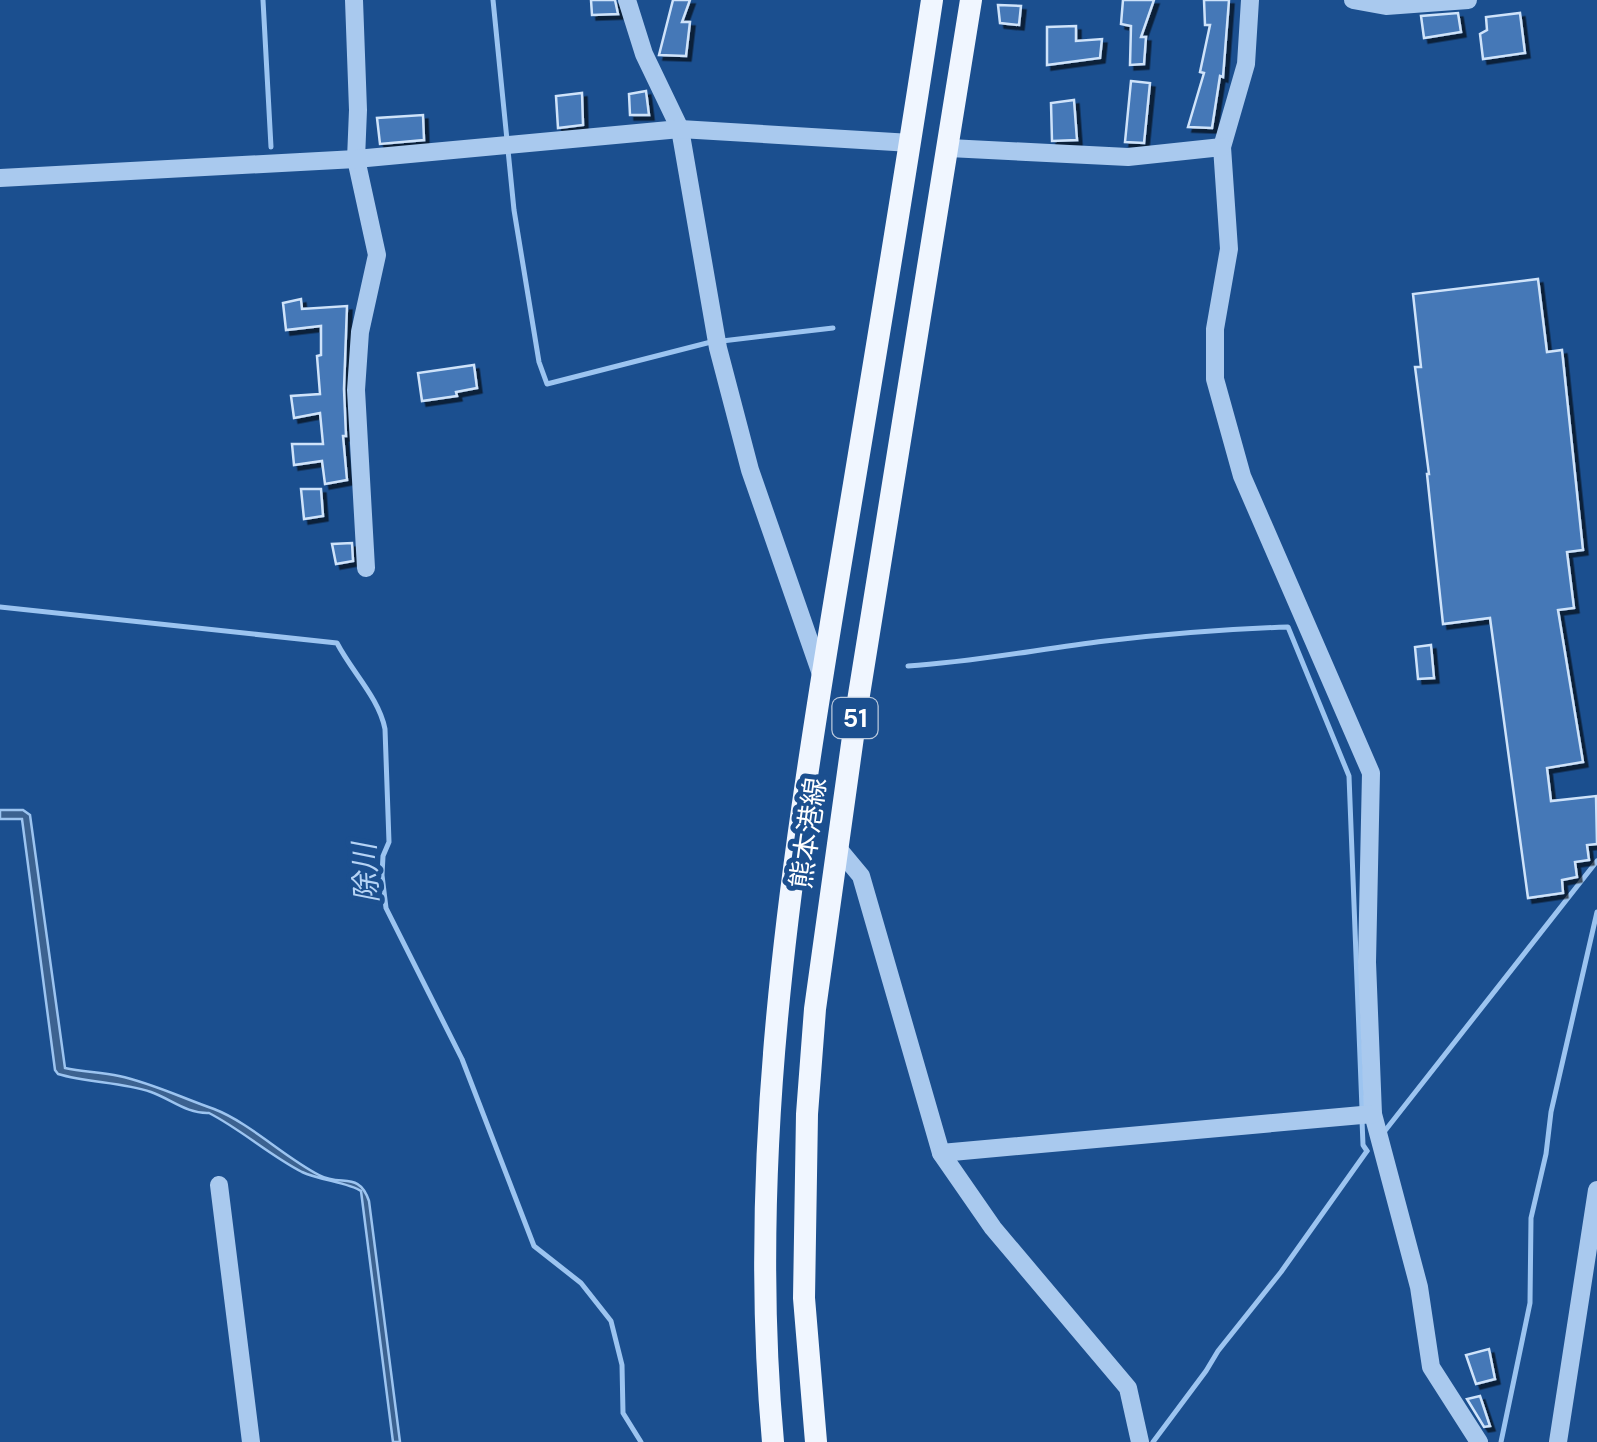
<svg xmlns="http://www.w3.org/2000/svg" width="1597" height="1442" viewBox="0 0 1597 1442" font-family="'DM Sans','Noto Sans JP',sans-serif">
<defs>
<filter id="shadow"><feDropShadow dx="4.5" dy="4.5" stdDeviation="0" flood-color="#0009"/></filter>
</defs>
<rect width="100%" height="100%" fill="#1b4f8f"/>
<!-- water -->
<path fill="#3c6290" stroke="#9cc4f0" stroke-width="2.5" d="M0,810H23L30,815L65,1068C82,1072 101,1072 119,1076C152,1083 182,1098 214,1109C250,1123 284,1157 319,1175C342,1187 359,1171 369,1201L400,1442H393L361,1191C350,1183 319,1180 302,1172C269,1155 242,1130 209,1113C187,1114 171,1099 151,1092C121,1082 88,1083 58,1074L55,1070L22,819H0Z"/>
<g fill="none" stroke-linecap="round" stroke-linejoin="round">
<!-- stream -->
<g stroke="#9cc4f0" stroke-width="5">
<polyline points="263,0 271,147"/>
<polyline points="493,0 514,210 539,362 547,384 711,342"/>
<polyline points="722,341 833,328"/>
<path d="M0,607L337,643C352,672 379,698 385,729L389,842L383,856L382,875L386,908L462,1059L534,1246L581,1283L611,1321L622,1365L623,1413L641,1442"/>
<path d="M908,666C974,662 1039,649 1105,641C1166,634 1227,629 1288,627L1349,776L1362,1109"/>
<polyline points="1362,1120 1363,1145 1367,1151"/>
<polyline points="1384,1132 1597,861"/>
<polyline points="1153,1442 1206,1371 1218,1351 1281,1272 1367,1151"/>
<polyline points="1501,1442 1530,1303 1531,1218 1546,1154 1551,1112 1597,912"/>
</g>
</g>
<!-- building -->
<g fill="#4478b7" stroke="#cfe3fa" stroke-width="2.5" filter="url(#shadow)">
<polygon points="591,0 615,0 618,14 592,15"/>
<polygon points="673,0 690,0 682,22 690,22 686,56 659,55"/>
<polygon points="1123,0 1154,0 1141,37 1146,37 1144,64 1130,65 1131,26 1121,24"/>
<polygon points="1204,0 1229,0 1223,77 1220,76 1212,128 1188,127 1204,73 1200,72 1210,25 1205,25"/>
<polygon points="998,5 1021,6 1019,25 1000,23"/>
<polygon points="1458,13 1461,32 1424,38 1421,16"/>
<polygon points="1520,13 1525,53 1483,59 1480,34 1487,30 1486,17"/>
<polygon points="1076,26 1076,41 1102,39 1100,58 1047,65 1047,27"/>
<polygon points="1131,81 1150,83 1144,143 1125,142"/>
<polygon points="646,91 649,115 630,115 629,94"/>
<polygon points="582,93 583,125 558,128 556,96"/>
<polygon points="1074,100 1077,140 1052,141 1051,103"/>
<polygon points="423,115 424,140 380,144 377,118"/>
<polygon points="1538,279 1547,352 1562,350 1583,550 1567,552 1574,608 1558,610 1583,762 1547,768 1551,801 1596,796 1597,844 1587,845 1589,860 1575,862 1577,877 1562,880 1563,893 1528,898 1490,618 1443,624 1427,474 1429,474 1415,367 1421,367 1413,294"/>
<polygon points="301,299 302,309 347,306 344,389 346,436 343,436 347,480 325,484 322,461 294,465 292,444 323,444 320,413 294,418 291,396 320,394 317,356 321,355 321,326 286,330 283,303"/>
<polygon points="474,365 477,388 456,392 457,396 422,401 418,373"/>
<polygon points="301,489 321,489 323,516 304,519"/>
<polygon points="352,543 353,561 336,564 332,544"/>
<polygon points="1431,645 1434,678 1418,679 1415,647"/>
<polygon points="1489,1349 1495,1379 1476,1384 1466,1355"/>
<polygon points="1480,1396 1490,1426 1484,1427 1467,1399"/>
</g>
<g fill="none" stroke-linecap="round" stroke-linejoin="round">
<!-- minor -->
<g stroke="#a9c9ee" stroke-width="18">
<polyline points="354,0 358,110 356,159 377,255 360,332 356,390 366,568"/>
<polyline points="627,0 644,54 680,129 718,348 750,470 821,674"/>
<polyline points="1250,0 1246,64 1222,147 1229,249 1215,329 1215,379 1242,476 1371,773 1367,962 1373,1114 1419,1287 1431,1367 1479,1442"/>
<polyline points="1353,0 1386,6 1468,0"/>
<polyline points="949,148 1128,157 1222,147"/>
<polyline points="0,178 356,159 680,129 911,143"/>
<polyline points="836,846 861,876 941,1153 993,1228 1128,1388 1140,1442"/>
<polyline points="941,1153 1373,1114"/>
<polyline points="219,1185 251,1442"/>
<polyline points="1558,1442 1597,1190"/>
</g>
<!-- major -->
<g stroke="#f0f6ff" stroke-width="22">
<path d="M773,1442C747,1157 789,879 835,598C868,399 902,200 932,0"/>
<polyline points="816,1442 804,1298 807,1114 815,1009 858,701 971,0"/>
</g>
</g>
<g text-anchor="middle" stroke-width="10" stroke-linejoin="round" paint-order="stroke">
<!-- shield labels -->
<rect fill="#1b4f8f" stroke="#bbcadd" stroke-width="2.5" x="832.5" y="698" width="45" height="40" rx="8"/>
<g font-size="25" font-weight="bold" fill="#fff">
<text x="855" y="727">51</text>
</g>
<!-- street labels -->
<g font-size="28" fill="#fff" stroke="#1b4f8f">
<text transform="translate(808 833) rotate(-82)" y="10">熊本港線</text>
</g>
<!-- water labels -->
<g font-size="30" font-style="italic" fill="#b5d3f5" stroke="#1b4f8f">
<text transform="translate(366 873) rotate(-93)" y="10">除川</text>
</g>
</g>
</svg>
